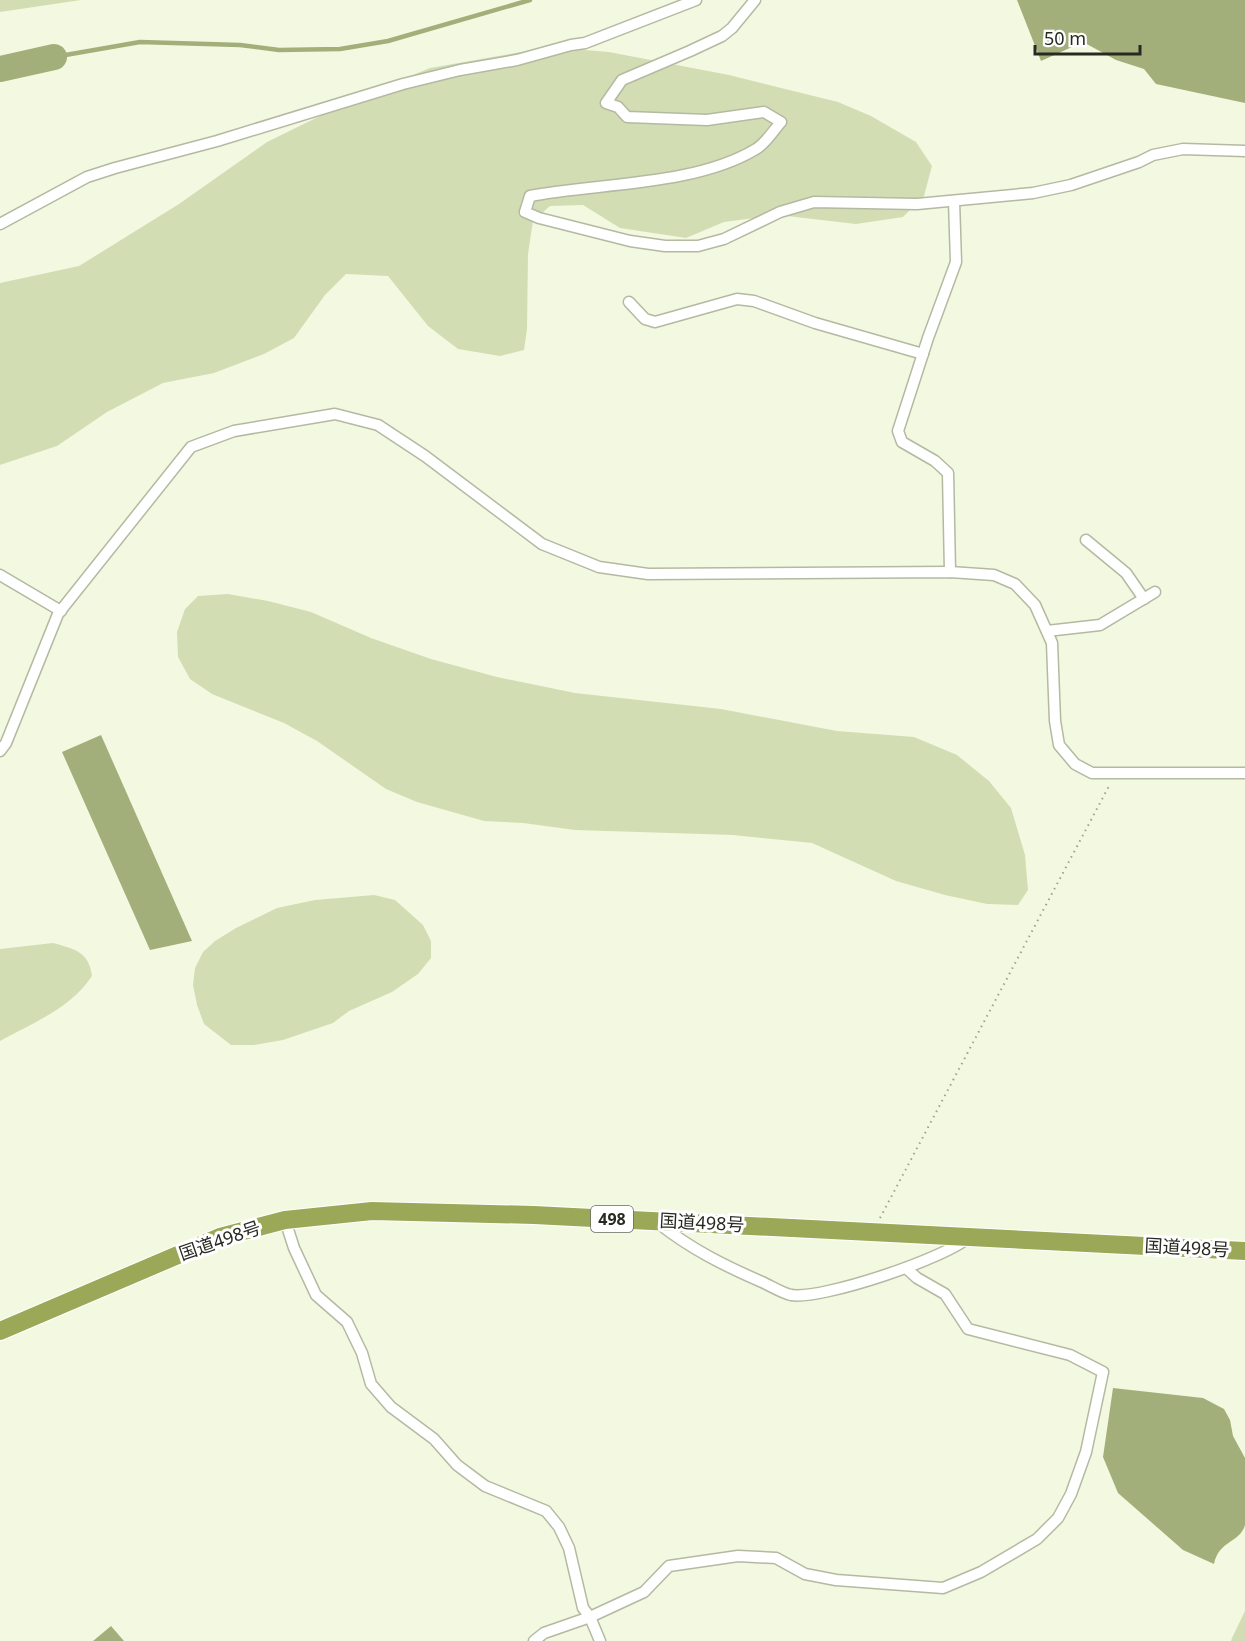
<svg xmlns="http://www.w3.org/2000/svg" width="1245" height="1641" viewBox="0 0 1245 1641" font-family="'Noto Sans','Noto Sans JP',sans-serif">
<rect width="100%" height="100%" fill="#f3f9e0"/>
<!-- green -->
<g fill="#d3ddb4">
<polygon points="0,0 81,0 0,12"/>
<polygon points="549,47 609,52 729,75 838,102 871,116 916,142 932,166 924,196 903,217 856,224 778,215 724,222 686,238 620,228 583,205 550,206 533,221 528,254 527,329 524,350 500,356 458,349 428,326 388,276 346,274 325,295 294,338 264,354 214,373 163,383 107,412 57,446 0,465 0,283 79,266 179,204 267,142 359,97 430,68"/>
<polygon points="228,594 268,601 311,612 371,638 431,659 497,677 575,693 721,709 837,731 914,737 957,755 989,781 1011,808 1025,855 1028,890 1018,905 987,904 945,895 896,881 812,843 733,835 575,830 523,823 484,821 417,802 386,789 317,741 284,723 212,694 190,679 178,657 177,632 185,609 198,596"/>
<polygon points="374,895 395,900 423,925 431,941 431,958 418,974 392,992 349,1011 333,1023 283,1040 254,1045 231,1045 204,1024 197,1005 193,985 195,968 203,952 215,941 236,928 277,908 315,900"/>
<path d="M53,943C74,949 89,951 92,976C71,1008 33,1023 0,1041V949Z"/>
<polygon points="1245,1611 1245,1641 1231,1641 1232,1638"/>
</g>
<!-- water -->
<g fill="#a3af7a">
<polygon points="1017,0 1245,0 1245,103 1156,84 1144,69 1116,60 1083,42 1041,61"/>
<polygon points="101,735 192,941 150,950 62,752"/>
<path d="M1113,1388L1203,1398L1224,1409L1230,1420L1233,1436L1245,1458V1525C1240,1543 1219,1540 1214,1564L1183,1550L1118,1493L1103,1457Z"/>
<polygon points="111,1626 124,1641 92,1641 93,1641"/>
</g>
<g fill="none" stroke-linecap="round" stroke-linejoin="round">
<!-- stream -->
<polyline stroke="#a3af7a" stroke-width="4.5" points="54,57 140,42 240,45 279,50 340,49 388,41 530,0"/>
<!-- river -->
<polyline stroke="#a3af7a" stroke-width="26" points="0,69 54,57"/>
<defs>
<g id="minor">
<path d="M755,0L732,28L722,36L690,51L622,80L606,103L618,107L627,117L707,120L764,112L781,122C773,131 765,144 756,149C695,186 598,183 530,196L525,212L539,218L630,241L665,246H698L724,239L780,212L814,202L917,204L1033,193L1071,185L1139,162L1153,155L1183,149L1245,151"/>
<polyline points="0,224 87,177 115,168 217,141 403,84 460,70 517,60 571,45 585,43 696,0"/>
<polyline points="629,302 645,319 655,322 737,299 754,301 815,323 923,354"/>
<polyline points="1086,540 1126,573 1144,599"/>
<polyline points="950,572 948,473 935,461 902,442 898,431 928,338 956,262 954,201"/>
<polyline points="0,575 61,611"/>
<polyline points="1047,631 1100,625 1155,592"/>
<polyline points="0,751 6,743 58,614 191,447 234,431 335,414 378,425 425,456 542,544 599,567 648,574 950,572 994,575 1015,584 1035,605 1052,643 1055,721 1059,745 1075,764 1092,773 1245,773"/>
<polyline points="285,1220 294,1248 316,1295 347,1322 362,1353 371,1384 391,1407 434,1439 457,1465 485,1486 546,1511 559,1527 569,1548 583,1608 590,1617 600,1641"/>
<path d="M658,1223C691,1249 723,1265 762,1282C771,1286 782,1293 791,1295C822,1300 946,1258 969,1237"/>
<polyline points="534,1641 544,1633 590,1617 644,1592 669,1566 738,1556 776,1558 805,1574 836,1580 943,1588 981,1572 1037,1539 1058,1518 1071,1494 1086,1452 1103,1372 1070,1355 968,1329 945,1294 917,1278 906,1268"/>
</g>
<polyline id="trunk" points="0,1331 220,1237 285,1220 372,1211 534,1215 1245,1251"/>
</defs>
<!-- minor casing -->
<use href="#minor" stroke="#b4b9a2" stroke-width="13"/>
<!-- trunk casing -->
<use href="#trunk" stroke="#fff" stroke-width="20"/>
<!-- path -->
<polyline stroke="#9da18f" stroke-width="2" stroke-dasharray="1.5 4.5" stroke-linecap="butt" points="880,1218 1109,786"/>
<!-- minor -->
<use href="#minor" stroke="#fff" stroke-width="10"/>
<!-- trunk -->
<use href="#trunk" stroke="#9aa858" stroke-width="18"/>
</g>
<g text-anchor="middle" stroke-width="6" stroke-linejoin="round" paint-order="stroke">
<!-- shield labels -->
<rect fill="#fff" stroke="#686a64" stroke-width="1.5" x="591" y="1206" width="42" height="26" rx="4.5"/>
<g font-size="16" font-weight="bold" fill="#282a21">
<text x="612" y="1225">498</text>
</g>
<!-- street labels -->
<g font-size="18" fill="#282a21" stroke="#fff">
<text transform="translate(702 1223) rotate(3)" y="6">国道498号</text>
<text transform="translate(220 1241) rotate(-19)" y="6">国道498号</text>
<text transform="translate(1187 1248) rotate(3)" y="6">国道498号</text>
</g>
</g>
<!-- scale -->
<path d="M1035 45v9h105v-9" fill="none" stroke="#282a21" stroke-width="3"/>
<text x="1044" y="45" font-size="18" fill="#282a21" stroke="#ffffff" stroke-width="4.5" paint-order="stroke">50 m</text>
</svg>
